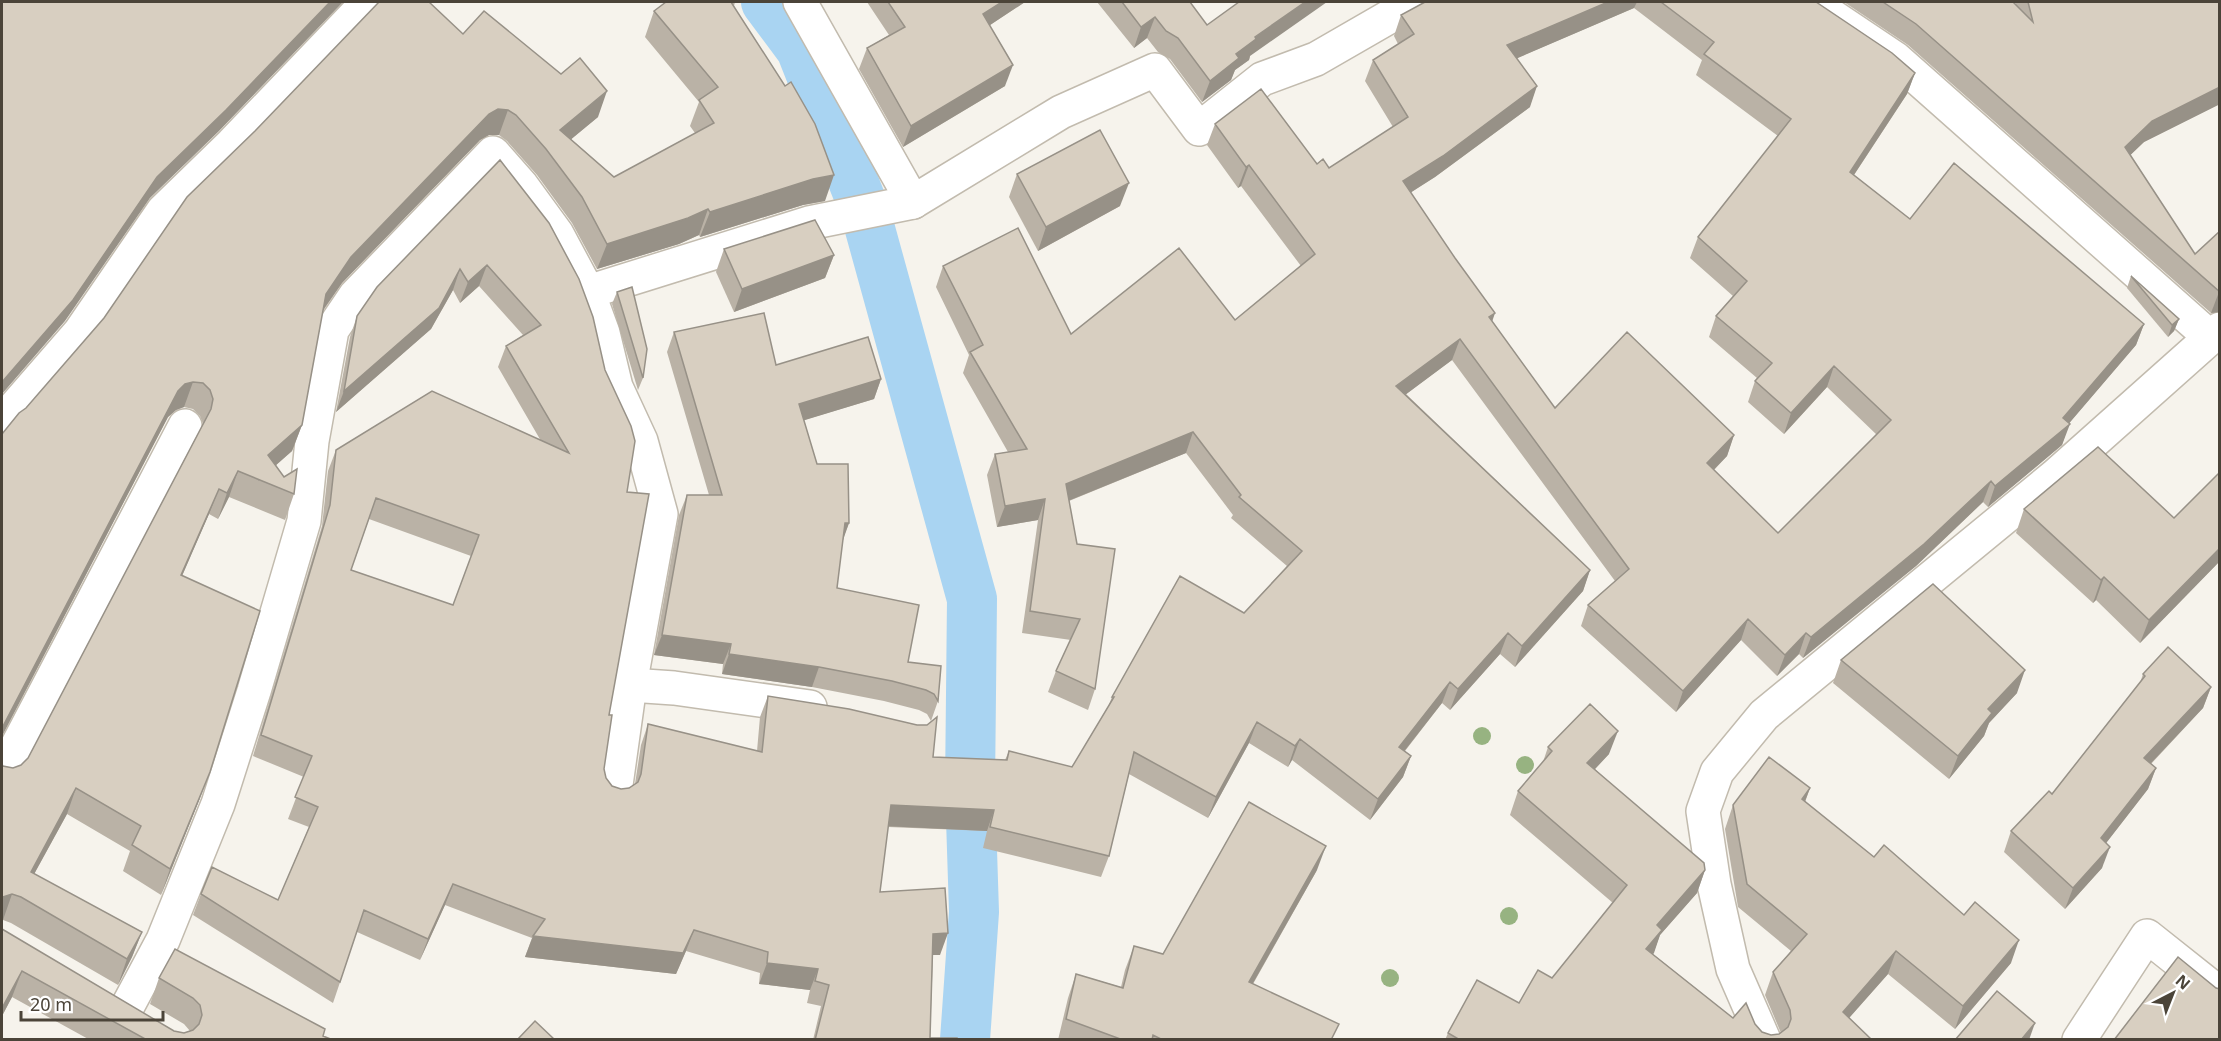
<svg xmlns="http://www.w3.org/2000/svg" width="2221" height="1041" viewBox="0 0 2221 1041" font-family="'Noto Sans',sans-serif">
<rect width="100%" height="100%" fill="#f6f3ec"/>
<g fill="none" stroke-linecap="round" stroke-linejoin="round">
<!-- canal -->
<polyline stroke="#a9d4f2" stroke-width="50" points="766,2 801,49 865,211 972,599 970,788 974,912 965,1040"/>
<defs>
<g id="street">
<polyline points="800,2 913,202"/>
<polyline points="1811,2 1896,59 2210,337"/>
<polyline points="588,292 809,223 913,202 1061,112 1155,70 1199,129 1262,79 1316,59 1415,2"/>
<polyline points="2,422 80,332 163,211 232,144 368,2"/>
<polyline points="630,685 674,688 810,707"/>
<polyline points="2,775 185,426"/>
<polyline points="125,1011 163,940 218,804 254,691 304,521 312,441 332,330 355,296 493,153 522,186 557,234 588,292 603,333 616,387 641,441 661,514 630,685 615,792"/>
<polyline points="1764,1040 1733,969 1714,884 1703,811 1717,772 1764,715 2055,476 2220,329"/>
<polyline points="2079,1040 2147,936 2220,994"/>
</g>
</defs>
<!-- street casing -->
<use href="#street" stroke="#c2bbae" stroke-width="36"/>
<!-- street -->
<use href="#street" stroke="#fff" stroke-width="33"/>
</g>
<!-- trees -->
<g fill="#97b381">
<circle cx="1482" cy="736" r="9"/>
<circle cx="1525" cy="765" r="9"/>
<circle cx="1509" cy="916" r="9"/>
<circle cx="1390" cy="978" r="9"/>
</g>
<!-- wall -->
<g fill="#bab2a6" fill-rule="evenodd">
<polygon points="666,2 735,2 734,6 825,201 803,205 700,237 699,235 679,244 597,269 572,223 537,175 507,141 499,135 489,135 480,140 342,283 323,311 302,425 292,451 276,465 294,494 285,520 229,497 218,519 209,514 182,576 200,798 161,895 123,871 130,851 67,814 34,874 142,932 132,957 118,985 11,923 3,920 3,766 13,768 21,765 28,758 203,424 200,416 193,409 184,407 176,410 168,417 2,736 2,434 26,408 463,34 598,117 571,139 614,177 695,133 690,126 699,102 645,37 654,11"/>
<polygon points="867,2 1025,2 990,25 1005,86 903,147 859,69 867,48 889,35"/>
<polygon points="1097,2 1190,2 1207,25 1250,56 1249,60 1235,70 1231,80 1202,102 1170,59 1158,52 1147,38 1134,48"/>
<path d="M1425,2H1816L1915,73L1907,94L1854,175L1910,219L2144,324L2136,345L2069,423L2062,445L1988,507L1983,502L1916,566L1803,658L1799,654L1777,676L1741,640L1676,712L1581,626L1588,605L1615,581L1452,360L1406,394L1590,570L1583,591L1515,667L1500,654L1450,710L1442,703L1405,751L1411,756L1403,777L1370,820L1292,760L1288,767L1249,743L1208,818L1129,774L1109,856L1101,877L983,848L987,831L888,827L880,892L940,955H933L930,1038L957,1040H813L821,1006L807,1003L810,990L759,984L760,973L686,951L676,974L525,957L532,938L445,905L420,960L357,932L333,1003L193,915L201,894L278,900L309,827L288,819L304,777L253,756L322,526L328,471L336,450L541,441L498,367L506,346L523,335L479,286L460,303L453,290L431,329L336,412L350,337L357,316L500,160L627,492L604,769L606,778L612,786L621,789L629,788L635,784L641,745L648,724L757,751L760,717L768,696L933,757L1005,760L1009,751L1072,767L1108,707L1112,697L1244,613L1287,566L1231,518L1233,515L1186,453L1069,501L1095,689L1088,710L1048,692L1056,671L1071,640L1022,633L1038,520L997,527L987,475L995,454L1008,452L963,373L969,355L936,287L943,266L1071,334L1235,320L1301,266L1241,186L1238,188L1207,145L1215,124L1329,168L1393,127L1365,81L1373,60L1398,44L1394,36L1401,15ZM1634,8L1702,60L1696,75L1778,136L1698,237L1690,258L1733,296L1716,316L1709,337L1757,378L1755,381L1748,402L1784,434L1827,387L1877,435L1778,533L1714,470L1727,456L1734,435L1555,408L1492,321L1411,192L1435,177L1530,107L1517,58ZM369,519L471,556L453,605L351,570Z"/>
<polygon points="1844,2 2013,2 2016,5 2015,2 2220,2 2220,104 2144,142 2130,155 2195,254 2220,231 2220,312 2211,313 1908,45"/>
<polygon points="1017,174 1120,206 1038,251 1009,197"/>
<polygon points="724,249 834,255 825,278 734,312 716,272"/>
<polygon points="2131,276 2179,319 2174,331 2168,337 2127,288"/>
<polygon points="617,292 643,378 638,390 612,304"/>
<polygon points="674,332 776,365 881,379 874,399 804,420 817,464 849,523 843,538 837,588 908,662 941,666 938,701 931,721 927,714 919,710 884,701 812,687 722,674 723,664 654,655 679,515 687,495 709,495 667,352"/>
<polygon points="2220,472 2220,565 2218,563 2140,643 2096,600 2093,603 2016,533 2024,509 2174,518"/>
<polygon points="1841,660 2017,693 1989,723 1984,736 1949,779 1833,683"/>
<polygon points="2143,674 2211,687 2203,708 2151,764 2156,768 2148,789 2106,843 2102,868 2065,909 2004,852 2011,831 2052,794 2140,683"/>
<polygon points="1548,747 1609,754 1595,769 1705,870 1697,893 1660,935 1653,954 1733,1018 1755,1024 1762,1032 1771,1035 1779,1034 1781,1033 1765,995 1773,972 1791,951 1738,907 1725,829 1733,805 1810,788 1805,802 1874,857 2011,963 1955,1029 1888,974 1849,1018 1872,1040 1445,1040 1448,1033 1519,1003 1552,978 1613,903 1510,815 1518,791 1543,762"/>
<polygon points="1317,870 1253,984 1333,1040 1058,1040 1068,998 1076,974 1121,987 1125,970 1134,946 1163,954"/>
<polygon points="2,929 174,1031 184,1033 190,1031 184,1024 150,1004 159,978 333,1040 90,1040 12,997 2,1016"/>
</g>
<!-- shaded-wall -->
<g fill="#979187">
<polygon points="330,2 343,2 219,131 150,198 65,321 2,394 2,382 157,177"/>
<polygon points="1002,2 1025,2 975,35 983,14"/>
<polygon points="1305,2 1327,2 1250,56 1249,60 1235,70 1231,80 1202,102 1210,81 1236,54 1255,37"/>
<polygon points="1608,2 1637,2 1634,8 1499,66 1507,45"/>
<polygon points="1155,17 1147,38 1134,48 1141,27"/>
<polygon points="1013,65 1005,86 903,147 911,126"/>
<polygon points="1915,73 1907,94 1842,193 1850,172"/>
<polygon points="1537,86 1530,107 1435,177 1396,202 1403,181"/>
<polygon points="2220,87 2220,104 2144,142 2117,168 2125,147 2152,121"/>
<polygon points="607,91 598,117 551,156 560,130"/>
<polygon points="498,109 508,110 499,135 489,135 480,140 342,283 316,320 326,294 351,257 489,114"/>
<polygon points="1249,165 1241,186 1238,188 1246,167"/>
<polygon points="834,175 825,201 803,205 700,237 710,212 813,179"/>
<polygon points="1129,183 1120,206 1038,251 1046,227"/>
<polygon points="708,209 699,235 679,244 597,269 607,244"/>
<polygon points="834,255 825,278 734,312 742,289"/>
<polygon points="487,265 479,286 460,303 468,282"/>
<polygon points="460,269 453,290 431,329 336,412 344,391"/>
<polygon points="2219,292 2220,312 2211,313"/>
<polygon points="1495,313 1488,334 1489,317"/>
<polygon points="2179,319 2174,331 2168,337 2172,325"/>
<polygon points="2144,324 2136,345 2066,427 2070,424 2062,445 1988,507 1995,486 2063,418"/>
<polygon points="1460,339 1452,360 1389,407 1396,386"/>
<polygon points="1834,366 1827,387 1784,434 1791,413"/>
<polygon points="881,379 874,399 792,424 799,404"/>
<polygon points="193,382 184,407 176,410 168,417 2,736 2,728 178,391 185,384"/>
<polygon points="302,425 292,451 258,481 268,455"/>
<polygon points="1193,432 1186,453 1058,505 1066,484"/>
<polygon points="1734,435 1727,456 1699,485 1707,463"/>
<polygon points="238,471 229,497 218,519 227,493"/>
<polygon points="1991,481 1983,502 1916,566 1803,658 1811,637"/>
<polygon points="219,489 209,514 171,601 181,575"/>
<polygon points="1045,499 1038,520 997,527 1005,506"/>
<polygon points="845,523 849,523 842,543"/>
<polygon points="2220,548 2220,560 2218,563 2140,643 2149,620"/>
<polygon points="1590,570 1583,591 1515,667 1522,646"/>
<polygon points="2104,577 2096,600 2093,603 2101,580"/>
<polygon points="1748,619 1741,640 1676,712 1683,691"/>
<polygon points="1508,633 1500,654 1450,710 1458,689"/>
<polygon points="1806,633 1799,654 1777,676 1785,655"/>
<polygon points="662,635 731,644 723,664 654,655"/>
<polygon points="729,654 819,667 812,687 722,674"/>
<polygon points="2025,670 2017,693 1989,723 1984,736 1949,779 1958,756 1988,709"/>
<polygon points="1450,682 1442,703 1391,768 1399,747"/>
<polygon points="2211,687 2203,708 2136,779 2144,758"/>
<polygon points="1257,722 1249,743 1208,818 1216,797"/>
<polygon points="1618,731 1609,754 1579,786 1587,763"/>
<polygon points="1300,739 1292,760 1288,767 1295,746"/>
<polygon points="1411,756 1403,777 1370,820 1378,799"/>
<polygon points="2156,768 2148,789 2093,860 2101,838"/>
<polygon points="210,772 200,798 161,895 170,869"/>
<polygon points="76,788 67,814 21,898 31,872"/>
<polygon points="1810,788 1801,812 1802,799"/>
<polygon points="891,805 994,810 987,831 883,826"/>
<polygon points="1326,846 1317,870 1240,1006 1249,982"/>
<polygon points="2110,847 2102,868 2065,909 2073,888"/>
<polygon points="1705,870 1697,893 1660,935 1654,953 1638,972 1646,949 1657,925"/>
<polygon points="453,884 445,905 420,960 428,939"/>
<polygon points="12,894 3,920 2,921 2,898 3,897"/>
<polygon points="694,930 686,951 676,974 525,957 533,936"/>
<polygon points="142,932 132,957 118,985 127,959"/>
<polygon points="948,933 940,955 926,955 933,934"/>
<polygon points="2019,940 2011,963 1955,1029 1963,1006"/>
<polygon points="1896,951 1888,974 1834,1035 1843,1012"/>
<polygon points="767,963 818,969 810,990 759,984"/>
<polygon points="22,971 12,997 2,1016 2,1008"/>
<polygon points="2035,1023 2029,1040 2021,1040"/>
</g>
<!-- building -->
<g fill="#d8cfc1" stroke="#979187" stroke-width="1.5" fill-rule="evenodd">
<polygon points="2,2 330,2 226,110 157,177 73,300 2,382"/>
<polygon points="379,2 429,2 463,34 484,11 561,74 580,58 607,91 560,130 614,177 714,123 699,100 718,87 654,11 666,2 731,2 785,86 791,82 815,124 834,175 813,179 710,212 708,209 688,218 607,244 582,197 546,149 516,115 508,110 498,109 489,114 351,257 326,294 302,425 268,455 284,477 297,469 294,494 238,471 227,493 219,489 181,575 260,611 210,772 170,869 132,845 141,826 76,788 31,872 142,932 127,959 21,897 12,894 3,897 2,898 2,764 3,766 13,768 21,765 28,758 211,409 213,399 210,390 203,383 193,382 185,384 178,391 2,728 2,434 19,413 26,408 104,318 187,197 255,131"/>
<polygon points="888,2 1002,2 983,14 1013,65 911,126 867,48 905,27"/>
<polygon points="1122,2 1190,2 1207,25 1239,2 1305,2 1255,37 1256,39 1236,54 1239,58 1210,81 1178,38 1166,31 1155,17 1141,27"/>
<path d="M1425,2H1608L1507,45L1537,86L1443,156L1403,181L1455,258L1495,313L1489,317L1555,408L1627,332L1734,435L1707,463L1778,533L1891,420L1834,366L1791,413L1755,381L1772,363L1716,316L1747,281L1698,237L1791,119L1704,54L1714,42L1661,2H1816L1892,53L1915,73L1850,172L1910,219L1954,163L2144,324L2063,418L2070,424L1995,486L1991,481L1924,544L1811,637L1806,633L1785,655L1748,619L1683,691L1588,605L1629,569L1460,339L1396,386L1590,570L1522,646L1508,633L1458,689L1450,682L1399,747L1411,756L1378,799L1300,739L1295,746L1257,722L1216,797L1134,752L1109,856L990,827L994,810L891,805L880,892L945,888L948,933L933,934L930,1038H957V1040H815L829,985L815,981L818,969L767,963L768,952L694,930L683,953L533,936L545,919L453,884L428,939L364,910L340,982L201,894L212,867L278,900L318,807L295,797L312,756L261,735L330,505L336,450L432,391L569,453L506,346L541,325L487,265L468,282L460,269L439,308L344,391L357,316L377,287L500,160L549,223L579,279L593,317L605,370L631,426L635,441L627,492L649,494L609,715H612L604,769L606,778L612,786L621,789L629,788L638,782L641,774L648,724L762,752L768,696L849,709L917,725H927L937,717L933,757L1007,760L1009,751L1072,767L1114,697H1112L1180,576L1244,613L1302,551L1239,497L1241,495L1193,432L1066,484L1077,544L1115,549L1095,689L1056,671L1080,619L1030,611L1045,499L1005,506L995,454L1027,449L970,352L983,345L943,266L1018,228L1071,334L1179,248L1235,320L1315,254L1249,165L1246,167L1215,124L1261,89L1317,164L1323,159L1329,168L1408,117L1373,60L1414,34L1401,15ZM376,498L479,535L453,605L351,570Z"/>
<polygon points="1883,2 2013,2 2033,22 2028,2 2220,2 2220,87 2152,121 2125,147 2195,254 2220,231 2220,292 1916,24"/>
<polygon points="1100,130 1129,183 1046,227 1017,174"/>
<polygon points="815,220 834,255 742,289 724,249"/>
<polygon points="2131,276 2179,319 2172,325"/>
<polygon points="632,287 647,349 643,378 617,292"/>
<polygon points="764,313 776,365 868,337 881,379 799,404 817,464 848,464 849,523 845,523 837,588 919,605 908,662 941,666 938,701 934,694 926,690 892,681 819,667 729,654 731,644 662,635 687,495 722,495 674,332"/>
<polygon points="2098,447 2174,518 2220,472 2220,548 2149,620 2104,577 2101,580 2024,509"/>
<polygon points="1933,584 2025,670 1988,709 1992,713 1958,756 1841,660"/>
<polygon points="2168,647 2211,687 2144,758 2156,768 2101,838 2110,847 2073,888 2011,831 2049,791 2052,794 2145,676 2143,674"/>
<polygon points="1590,704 1618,731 1587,763 1704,863 1705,870 1657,925 1662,930 1646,949 1733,1018 1746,1003 1755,1024 1762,1032 1771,1035 1779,1034 1788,1027 1791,1019 1790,1010 1773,972 1807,934 1747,884 1733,805 1769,757 1810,788 1802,799 1874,857 1884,845 1964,915 1975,902 2019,940 1963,1006 1896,951 1843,1012 1872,1040 1460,1040 1448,1033 1477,980 1519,1003 1538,970 1552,978 1627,885 1518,791 1552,751 1548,747"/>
<polygon points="1249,802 1326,846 1249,982 1339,1024 1331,1040 1163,1040 1153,1035 1152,1040 1123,1040 1066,1019 1076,974 1123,988 1134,946 1163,954"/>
<polygon points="2,929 174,1031 184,1033 193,1030 199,1024 202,1015 200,1005 193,998 159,978 175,949 325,1029 323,1036 333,1040 147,1040 22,971 2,1008"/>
<polygon points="2178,957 2216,988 2220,989 2220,1040 2114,1040"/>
<polygon points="1997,991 2035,1023 2021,1040 1955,1040"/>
<polygon points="535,1021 555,1040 517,1040"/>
</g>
<!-- border -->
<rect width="2221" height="1041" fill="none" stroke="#4b4439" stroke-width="6"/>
<!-- north arrow -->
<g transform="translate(2173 993) rotate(42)" stroke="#ffffff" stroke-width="4.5" paint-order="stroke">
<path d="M0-4.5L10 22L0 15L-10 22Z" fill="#4b4439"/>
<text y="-9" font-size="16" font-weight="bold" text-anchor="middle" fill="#4b4439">N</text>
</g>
<!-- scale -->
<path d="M21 1011v9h142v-9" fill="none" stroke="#4b4439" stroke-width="3"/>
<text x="30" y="1011" font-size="18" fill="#4b4439" stroke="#ffffff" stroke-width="4.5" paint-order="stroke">20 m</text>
</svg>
